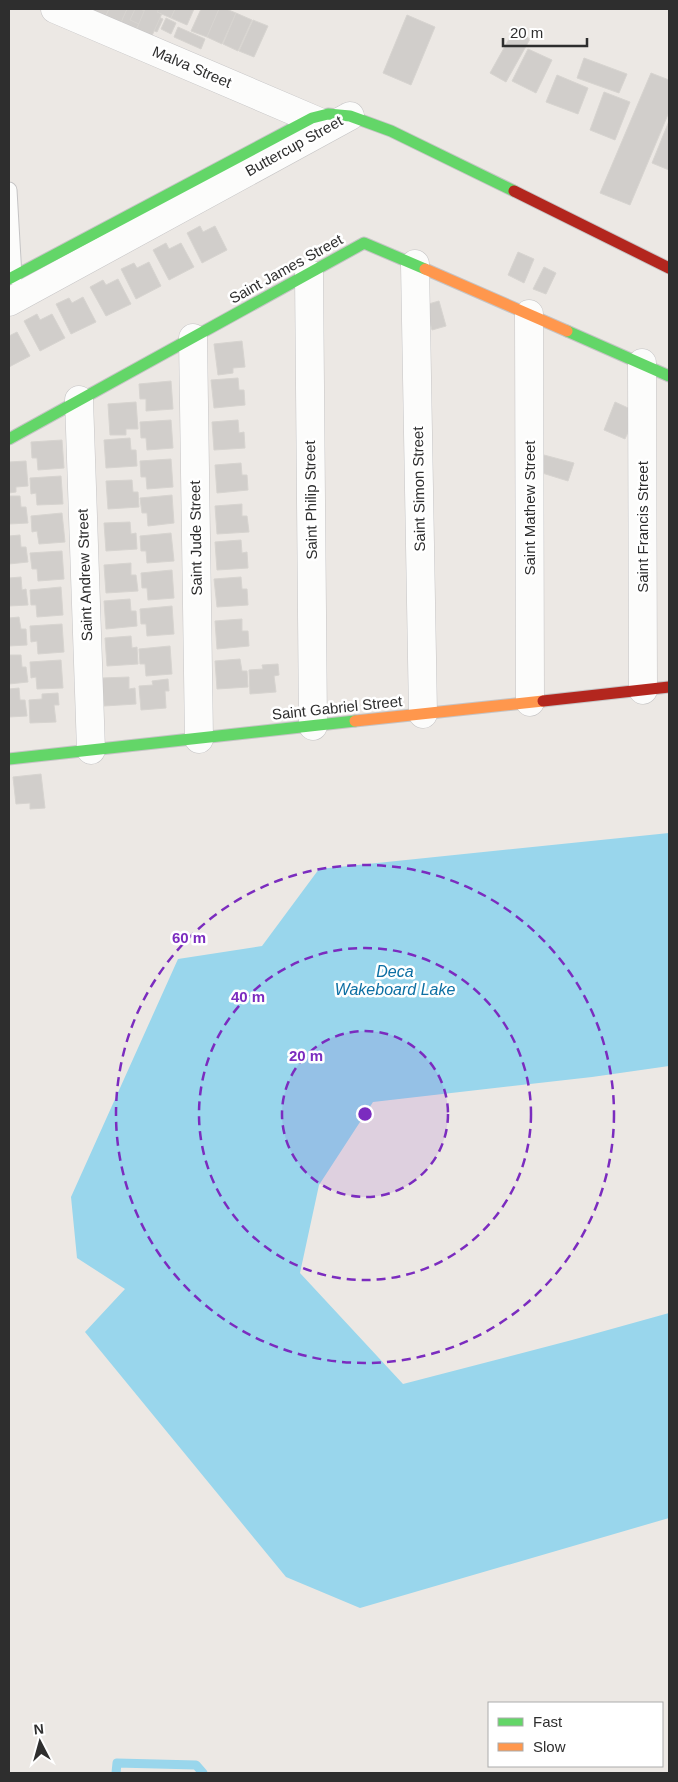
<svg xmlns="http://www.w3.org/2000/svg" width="678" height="1782" viewBox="0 0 678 1782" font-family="Arial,sans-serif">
<rect width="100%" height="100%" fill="#ece8e4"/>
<!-- water -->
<polygon fill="#99d6ec" points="669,833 669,1066 592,1077 373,1102 319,1185 300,1273 403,1384 572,1340 669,1313 669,1518 360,1608 286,1577 85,1332 125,1289 77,1258 71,1197 178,959 262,946 319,869"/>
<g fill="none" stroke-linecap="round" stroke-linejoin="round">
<!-- stream -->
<polyline stroke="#99d6ec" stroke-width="9" points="116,1773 117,1763 196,1765 203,1773"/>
</g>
<!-- building -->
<g fill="#d1cecb" stroke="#d7d4d0">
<polygon points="91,9 109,9 104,20 89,14"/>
<polygon points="108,9 132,9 128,18"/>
<polygon points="109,9 127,9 119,27 104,20"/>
<polygon points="127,9 145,9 135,33 119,27"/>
<polygon points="135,9 140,9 163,19 157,32 130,20"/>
<polygon points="145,9 164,9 150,40 135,33"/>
<polygon points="159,9 175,9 171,18 157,12"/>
<polygon points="175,9 194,9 187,25 171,18"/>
<polygon points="201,9 219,9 207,37 191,31"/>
<polygon points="219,9 226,9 236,13 222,44 207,37"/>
<polygon points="236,13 252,20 238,51 223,44"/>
<polygon points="407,15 435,27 411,85 383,73"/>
<polygon points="166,18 176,23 171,34 161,29"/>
<polygon points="253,20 268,26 254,57 239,51"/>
<polygon points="178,27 205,39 201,49 174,37"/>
<polygon points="514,30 530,39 506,82 490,73"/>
<polygon points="528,49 552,60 536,93 512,81"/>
<polygon points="584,58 627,74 619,93 577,78"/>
<polygon points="651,73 669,80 669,112 630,205 600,193"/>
<polygon points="557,75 588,88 578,114 546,102"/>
<polygon points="604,92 630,102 615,140 590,130"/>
<polygon points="669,121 669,170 652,163"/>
<polygon points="200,226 203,232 215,226 227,250 202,263 187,233"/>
<polygon points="166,243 169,249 181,243 194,267 169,280 153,250"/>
<polygon points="518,252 534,259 524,283 508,275"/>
<polygon points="149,262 161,286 136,299 121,269 134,263 137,268"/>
<polygon points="544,267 556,273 546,294 533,289"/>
<polygon points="118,279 131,304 106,316 90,287 103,280 106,285"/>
<polygon points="83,297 96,322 71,334 56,304 69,298 72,303"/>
<polygon points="439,301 446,326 432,330 425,305"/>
<polygon points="37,314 40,320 52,314 65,338 40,351 24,321"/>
<polygon points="17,332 30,356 9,367 9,336"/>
<polygon points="242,341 245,367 233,368 233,373 218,375 214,344"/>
<polygon points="238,378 239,390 244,390 245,405 214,408 211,380"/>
<polygon points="171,381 173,409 146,411 146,399 140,399 139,384"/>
<polygon points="136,402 138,429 126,429 126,435 110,435 108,404"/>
<polygon points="615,402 637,412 625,439 604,430"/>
<polygon points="171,420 173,448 147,450 146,438 141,438 140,422"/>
<polygon points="238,420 239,433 244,432 245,448 214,450 212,422"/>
<polygon points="130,438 131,450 136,450 137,466 106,468 104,440"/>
<polygon points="62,440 64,468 38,470 37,458 32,458 31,442"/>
<polygon points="544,455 574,463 568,481 539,472"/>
<polygon points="171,459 173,487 147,489 146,477 141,477 140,461"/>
<polygon points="26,461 28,486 16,487 16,492 9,493 9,462"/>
<polygon points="241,463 242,475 247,475 248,490 217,493 215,465"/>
<polygon points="61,476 63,504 37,505 36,493 31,494 30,478"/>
<polygon points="132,480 133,492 138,492 139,507 108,509 106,481"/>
<polygon points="172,495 174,523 148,526 147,513 142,513 140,498"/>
<polygon points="9,496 20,496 21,507 26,507 28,523 9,524"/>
<polygon points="242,504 242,516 247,516 249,532 217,534 215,506"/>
<polygon points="62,513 65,542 39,544 37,531 32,532 31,516"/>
<polygon points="130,522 131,534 136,533 137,549 106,551 104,523"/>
<polygon points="171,533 174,561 147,563 146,551 141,551 140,536"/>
<polygon points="20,535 21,547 26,547 28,562 9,564 9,536"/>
<polygon points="241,540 242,553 247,552 248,568 217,570 215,542"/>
<polygon points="62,551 64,579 38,581 37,569 32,569 30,553"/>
<polygon points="131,563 131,575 136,575 138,591 106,593 104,565"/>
<polygon points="172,570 174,598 148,600 147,588 142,588 141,573"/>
<polygon points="21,577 22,590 26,589 28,605 9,606 9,578"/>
<polygon points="241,577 242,589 247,589 248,605 217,607 214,579"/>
<polygon points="61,587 63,615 37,617 36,605 31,605 30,590"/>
<polygon points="130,599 131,611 136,611 137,626 106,629 104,601"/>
<polygon points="172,606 174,634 147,636 146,624 141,624 140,609"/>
<polygon points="19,617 21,629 26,629 27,645 9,646 9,618"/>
<polygon points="242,619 242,631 248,631 249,646 217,649 215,621"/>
<polygon points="62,624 64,652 38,654 37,641 31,642 30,626"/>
<polygon points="131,636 132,648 137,647 138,664 107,666 105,638"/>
<polygon points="170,646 172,674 146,676 145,664 140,664 139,649"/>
<polygon points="9,655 21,655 22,667 26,667 28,682 9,684"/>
<polygon points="240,659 242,671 247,671 248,687 217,689 215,661"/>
<polygon points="61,660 63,688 37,689 36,677 31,678 30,662"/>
<polygon points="278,664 279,675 274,676 276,692 250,694 249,670 263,669 262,665"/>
<polygon points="129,677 129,689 135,688 136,704 104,706 102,678"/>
<polygon points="168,679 169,691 165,691 166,708 141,710 139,686 153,685 152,681"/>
<polygon points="19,688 20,700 25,700 27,716 9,717 9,689"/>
<polygon points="58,693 59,705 54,705 56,722 30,723 29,700 42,699 42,694"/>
<polygon points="41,774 45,808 30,809 30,803 16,804 13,777"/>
</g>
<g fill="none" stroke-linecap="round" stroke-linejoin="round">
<defs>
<polyline id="lane" points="9,190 14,277"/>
<g id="street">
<polyline points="55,9 329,126"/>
<polyline points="415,264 423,714"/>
<polyline points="309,274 313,726"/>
<polyline points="9,302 350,116"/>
<polyline points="529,314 530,702"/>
<polyline points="193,338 199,739"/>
<polyline points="642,363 643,690"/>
<polyline points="79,400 91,750"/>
</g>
<g id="fast">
<polyline points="9,279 312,118 328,114 350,116 391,131 514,191"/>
<polyline points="567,331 669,376"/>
<polyline points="9,439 364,243 425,269"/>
<polyline points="9,759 355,721"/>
</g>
<g id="slow">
<polyline points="425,269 567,331"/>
<polyline points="355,721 543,701"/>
</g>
<g id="jam">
<polyline points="514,191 669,268"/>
<polyline points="543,701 669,687"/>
</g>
</defs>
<!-- lane casing -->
<use href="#lane" stroke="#c5c4c5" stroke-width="17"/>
<!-- street casing -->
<use href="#street" stroke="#c5c4c5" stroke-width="29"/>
<!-- fast casing -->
<use href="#fast" stroke="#c5c4c5" stroke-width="13"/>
<!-- slow casing -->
<use href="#slow" stroke="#c5c4c5" stroke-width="13"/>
<!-- jam casing -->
<use href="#jam" stroke="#c5c4c5" stroke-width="13"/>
<!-- lane -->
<use href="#lane" stroke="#fcfcfb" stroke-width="15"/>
<!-- street -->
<use href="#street" stroke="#fcfcfb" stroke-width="28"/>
<!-- fast -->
<use href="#fast" stroke="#63d668" stroke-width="11"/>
<!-- slow -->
<use href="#slow" stroke="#ff974d" stroke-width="11"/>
<!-- jam -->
<use href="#jam" stroke="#b3261e" stroke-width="11"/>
</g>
<!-- distance rings -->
<circle cx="365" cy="1114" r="83" fill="#7b2cbf" fill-opacity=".12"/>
<g fill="none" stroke="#7b2cbf" stroke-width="2.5" stroke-dasharray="9 6">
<circle cx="365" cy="1114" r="83"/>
<circle cx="365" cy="1114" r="166"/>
<circle cx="365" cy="1114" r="249"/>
</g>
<g text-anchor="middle" stroke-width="5" stroke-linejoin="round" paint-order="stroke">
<!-- street labels -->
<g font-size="15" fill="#2e2e2e" stroke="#fff">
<text transform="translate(192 67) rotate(23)" y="5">Malva Street</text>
<text transform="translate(294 146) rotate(-29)" y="5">Buttercup Street</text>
<text transform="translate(286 269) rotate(-29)" y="5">Saint James Street</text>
<text transform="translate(419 489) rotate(-91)" y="5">Saint Simon Street</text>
<text transform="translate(311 500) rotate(-91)" y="5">Saint Philip Street</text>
<text transform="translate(530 508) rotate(-90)" y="5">Saint Mathew Street</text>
<text transform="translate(643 527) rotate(-90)" y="5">Saint Francis Street</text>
<text transform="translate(196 538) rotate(-91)" y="5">Saint Jude Street</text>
<text transform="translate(85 575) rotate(-92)" y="5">Saint Andrew Street</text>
<text transform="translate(337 708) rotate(-6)" y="5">Saint Gabriel Street</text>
</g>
<!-- water labels -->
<g font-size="16" font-style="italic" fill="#0d6fa3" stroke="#fff">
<text x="395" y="977">Deca<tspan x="395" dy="18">Wakeboard Lake</tspan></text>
</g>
</g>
<circle cx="365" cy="1114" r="8" fill="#7b2cbf" stroke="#fff" stroke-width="2.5"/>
<g font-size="15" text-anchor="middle" font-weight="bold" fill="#7b2cbf" stroke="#fff" stroke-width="5" stroke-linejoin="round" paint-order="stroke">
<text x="189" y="943">60 m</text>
<text x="248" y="1002">40 m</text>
<text x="306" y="1061">20 m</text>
</g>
<!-- border -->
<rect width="678" height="1782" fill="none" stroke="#2e2e2e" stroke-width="20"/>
<!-- legend -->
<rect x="488" y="1702" width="175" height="65" fill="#ffffff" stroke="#ababab"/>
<rect x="498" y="1718" width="25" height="8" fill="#63d668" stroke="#ababab"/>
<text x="533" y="1727" font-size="15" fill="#2e2e2e">Fast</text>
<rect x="498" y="1743" width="25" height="8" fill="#ff974d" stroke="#ababab"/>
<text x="533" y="1752" font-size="15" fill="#2e2e2e">Slow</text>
<!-- north arrow -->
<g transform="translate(40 1742) rotate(354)" stroke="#ffffff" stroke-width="4" paint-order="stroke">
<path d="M0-4L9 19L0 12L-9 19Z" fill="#2e2e2e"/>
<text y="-8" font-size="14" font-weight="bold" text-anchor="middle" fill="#2e2e2e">N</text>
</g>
<!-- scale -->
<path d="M503 38v8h84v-8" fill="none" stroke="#2e2e2e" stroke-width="2.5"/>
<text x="510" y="38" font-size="15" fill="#2e2e2e" stroke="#ffffff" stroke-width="4" paint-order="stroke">20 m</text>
</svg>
